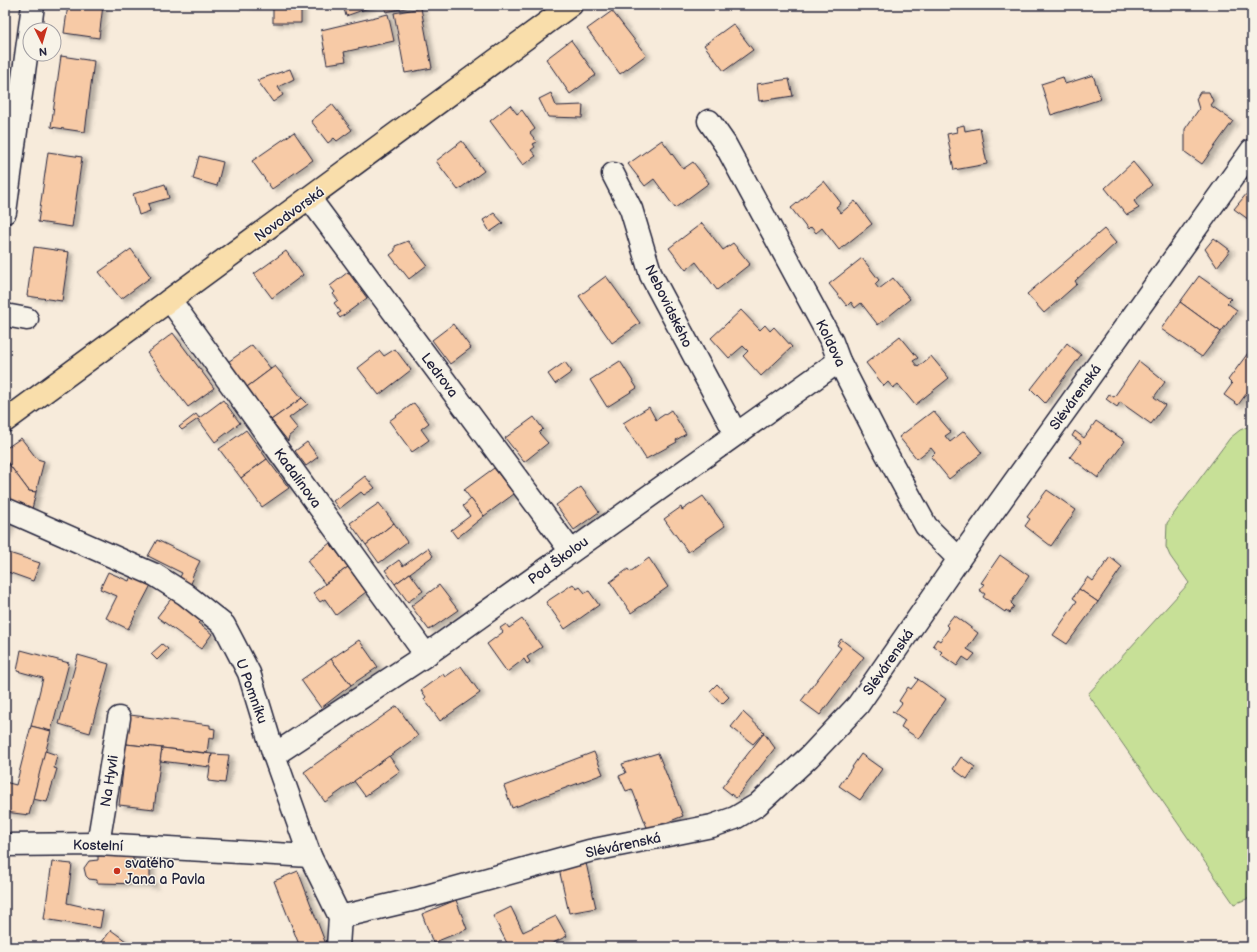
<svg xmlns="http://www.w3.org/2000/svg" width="1257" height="952" viewBox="0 0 1257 952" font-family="'Balsamiq Sans',sans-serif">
<defs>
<filter id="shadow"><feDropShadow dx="4.5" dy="2.5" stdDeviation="2" flood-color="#0004"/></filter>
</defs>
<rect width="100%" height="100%" fill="#f7ebdb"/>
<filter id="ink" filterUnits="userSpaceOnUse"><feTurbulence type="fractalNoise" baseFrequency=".025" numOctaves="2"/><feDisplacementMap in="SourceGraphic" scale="8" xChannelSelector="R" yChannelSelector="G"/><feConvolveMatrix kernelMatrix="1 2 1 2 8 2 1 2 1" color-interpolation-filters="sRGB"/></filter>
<g filter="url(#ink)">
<!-- green -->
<polygon fill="#c7e097" stroke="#748169" points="1252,425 1252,897 1234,904 1088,694 1189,583 1170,556 1166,547 1167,523 1230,438 1240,430"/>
<!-- building -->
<g fill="#f7caa6" stroke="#22223b" filter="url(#shadow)">
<polygon points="68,5 103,5 99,38 64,33"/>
<polygon points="246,5 301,5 301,23 273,23 273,5"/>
<polygon points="343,5 371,5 371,7 346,16"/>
<polygon points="384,5 420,5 386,12"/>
<polygon points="421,8 432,68 405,73 394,13"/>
<polygon points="612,11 646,55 620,74 587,29"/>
<polygon points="388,14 394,41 344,52 346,61 327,64 321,30"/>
<polygon points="733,24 753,50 724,71 704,45"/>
<polygon points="571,40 596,75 570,94 546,59"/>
<polygon points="61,56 94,61 85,132 51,127"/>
<polygon points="290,69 294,79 278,87 283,95 273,102 257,80"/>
<polygon points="1093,75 1101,99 1051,115 1041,84 1063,77 1065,84"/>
<polygon points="789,79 793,96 759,101 757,84"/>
<polygon points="1200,92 1209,92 1213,101 1210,105 1233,121 1202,164 1185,152 1185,129 1199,109 1196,99"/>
<polygon points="551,93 556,106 583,105 582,118 548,117 539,99"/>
<polygon points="332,104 352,130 337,141 334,138 328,143 311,121"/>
<polygon points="510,105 517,114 522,110 535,129 530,133 537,142 533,144 535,147 531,150 536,156 523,165 490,121"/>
<polygon points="964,125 965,131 980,128 987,164 954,170 947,134 957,132 956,127"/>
<polygon points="294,132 313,160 272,189 252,161"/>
<polygon points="662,140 683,169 693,162 709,183 675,208 654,179 645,186 628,164"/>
<polygon points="462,141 484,171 458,190 436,161"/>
<polygon points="48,152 82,157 72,227 38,222"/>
<polygon points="199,156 223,162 217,186 193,179"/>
<polygon points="1133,162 1152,185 1134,201 1139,208 1127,215 1105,188"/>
<polygon points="824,181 841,203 836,207 841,213 855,201 872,224 839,250 822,228 816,233 811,227 808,230 791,208"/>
<polygon points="165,184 169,198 148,204 150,211 139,215 133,194"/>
<polygon points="1252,187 1252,222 1234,209"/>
<polygon points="494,213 503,223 490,232 483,220"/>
<polygon points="702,223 723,250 733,243 750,264 717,290 696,262 686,270 669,248"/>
<polygon points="1104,229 1116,243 1075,281 1077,284 1044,313 1027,294"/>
<polygon points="1214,238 1230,250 1217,267 1205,249"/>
<polygon points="408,241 427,265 409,279 390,255 395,251 395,246"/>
<polygon points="34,247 69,252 62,301 27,296"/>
<polygon points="131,249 151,277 121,299 99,272"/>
<polygon points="286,251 303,275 272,298 254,274"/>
<polygon points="862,258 879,280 875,284 879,289 893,278 910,299 878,325 861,303 855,308 851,302 847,306 829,284"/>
<polygon points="348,272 367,298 340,318 337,314 341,312 334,303 338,300 333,294 335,292 330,286"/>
<polygon points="606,276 640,323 612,343 579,296"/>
<polygon points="1199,276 1231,299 1227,303 1237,310 1221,332 1180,302"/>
<polygon points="1180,302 1221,332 1202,357 1161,329"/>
<polygon points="741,310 760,330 765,325 770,331 774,327 792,347 761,376 743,356 748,351 743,346 729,358 711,338"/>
<polygon points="453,324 471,348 450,364 432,340"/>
<polygon points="173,333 214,388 188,407 147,353"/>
<polygon points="900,336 918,358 913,361 918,367 931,356 949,378 915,405 898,384 893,388 888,382 884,386 866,363"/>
<polygon points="1067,343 1081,355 1045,403 1031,389"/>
<polygon points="252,345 271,369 247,387 228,362"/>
<polygon points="395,349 411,370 379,395 358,368 380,351 384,356"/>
<polygon points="1248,353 1252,355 1252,386 1238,405 1224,395 1232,384 1228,380"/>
<polygon points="620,361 637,388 607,407 590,380"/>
<polygon points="1139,361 1165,382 1154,397 1165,405 1151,424 1120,402 1117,407 1106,399 1109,394 1114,397"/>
<polygon points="565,362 572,372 555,384 548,374"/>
<polygon points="275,366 302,398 271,420 247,387"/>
<polygon points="302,398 308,404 289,418 298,429 289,436 288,441 271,420"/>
<polygon points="223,400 240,423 215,442 198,419 182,430 179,427 196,414 199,418"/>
<polygon points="414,403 429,423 421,429 429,440 412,452 389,421"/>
<polygon points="649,407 656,420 671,410 686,434 676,440 677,442 646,459 623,423"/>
<polygon points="933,411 951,432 945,436 950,442 964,431 982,453 949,479 931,457 935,453 931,448 917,459 899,437"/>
<polygon points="534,417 543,429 539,433 548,443 524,462 505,438"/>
<polygon points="1096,421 1125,441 1098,478 1070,457 1081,442 1072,436 1075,431 1084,438"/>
<polygon points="246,430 267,459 241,478 219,449"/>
<polygon points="21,438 37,459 44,461 36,492 29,491 5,459 5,449"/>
<polygon points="307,442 318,457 306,466 295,451"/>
<polygon points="5,459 29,491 36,492 32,509 5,502"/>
<polygon points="267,459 289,488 262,507 241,478"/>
<polygon points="494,468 514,494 484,516 464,490"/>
<polygon points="365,476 375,488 364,495 361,492 339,509 333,501"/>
<polygon points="581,487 599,512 574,530 556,505"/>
<polygon points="1047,490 1076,510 1051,546 1025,526 1030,519 1027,517"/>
<polygon points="703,496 725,526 688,552 664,519 681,507 682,510"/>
<polygon points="471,499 484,516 457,538 451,530 470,516 463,506"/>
<polygon points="379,503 394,523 366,545 350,523"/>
<polygon points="5,518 11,520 5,537"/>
<polygon points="394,523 407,542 379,563 366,545"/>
<polygon points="157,540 200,561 192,577 193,579 189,588 178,581 182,573 148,556"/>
<polygon points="330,543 348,567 325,584 307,561"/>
<polygon points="428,548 433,556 395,584 385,570 399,560 403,566"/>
<polygon points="6,552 40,563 33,581 5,571"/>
<polygon points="1000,555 1029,576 1011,603 1014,606 1010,613 1006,610 1005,612 983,597 985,594 979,590 984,584 981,583"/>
<polygon points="1110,557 1122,567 1098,602 1079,589 1088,577 1093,581"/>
<polygon points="649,558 668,587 631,613 610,582 628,569 630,572"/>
<polygon points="348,567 366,592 336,615 325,599 320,602 313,593"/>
<polygon points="108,572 129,581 131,576 151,585 128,629 106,618 117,596 100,589"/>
<polygon points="410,573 423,591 408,602 395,584"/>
<polygon points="573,584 577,589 580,587 585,593 589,591 599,605 565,629 546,602"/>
<polygon points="439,585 458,610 429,630 411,606"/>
<polygon points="1079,589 1098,602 1067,644 1053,635 1077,601 1073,598"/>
<polygon points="174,595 203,618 198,623 212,634 201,649 157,617"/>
<polygon points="954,615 978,633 967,649 975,654 969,661 963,657 957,666 940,654 942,652 933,645 937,639 940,641 949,628 946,625"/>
<polygon points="522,619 542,647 527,657 530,662 527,664 524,659 507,672 487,644 503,632 500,628 506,624 509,628"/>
<polygon points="841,639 864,657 820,715 801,701 841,648 837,645"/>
<polygon points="359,640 378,667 351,685 331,659"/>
<polygon points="162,644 168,649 157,660 151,654"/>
<polygon points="21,650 69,663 51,731 31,726 43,678 17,671"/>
<polygon points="78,655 109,664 90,733 59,724"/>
<polygon points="331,659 351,685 321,708 301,680"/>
<polygon points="461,666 480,693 440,721 424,699 426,697 421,690 443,674 445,677"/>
<polygon points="915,677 946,699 919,739 901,727 905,720 892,711 895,712 902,703 899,701 908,687 911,689 918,680"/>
<polygon points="717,684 729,697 722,704 710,691"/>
<polygon points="397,706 418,736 325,802 304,772"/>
<polygon points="743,712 764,732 753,744 731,727"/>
<polygon points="130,715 210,725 210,728 215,729 214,739 209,738 207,753 126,744"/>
<polygon points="31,726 51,731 29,815 5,812 5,782 16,785"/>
<polygon points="764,733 775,748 736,798 722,787"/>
<polygon points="126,744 162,748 154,809 119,805"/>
<polygon points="162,748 212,754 210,767 160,761"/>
<polygon points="45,751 57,755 54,768 57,769 47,802 33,799"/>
<polygon points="594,752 603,774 512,808 504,786"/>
<polygon points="658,753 683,816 648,830 632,789 626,791 619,776 626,773 622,764"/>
<polygon points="212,754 229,755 225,783 208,781"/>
<polygon points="861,754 882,769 860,800 839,786"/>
<polygon points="389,756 400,771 365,796 354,781"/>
<polygon points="961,757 975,767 967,779 953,769"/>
<polygon points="98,856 133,856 133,861 147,861 150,857 154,860 150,863 150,880 154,883 152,886 147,884 97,883 97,880 89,879 86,876 84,868 89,861 98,860"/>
<polygon points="52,862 72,864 67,903 103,911 100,928 44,919"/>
<polygon points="586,863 596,908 569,913 559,869"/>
<polygon points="298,871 327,947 300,947 274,881"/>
<polygon points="456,900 467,929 433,943 422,914"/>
<polygon points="511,907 523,932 556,916 567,936 545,947 509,947 493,916"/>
<polygon points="111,930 134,947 98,947"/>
</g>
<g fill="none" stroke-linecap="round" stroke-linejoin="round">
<defs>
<g id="street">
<polyline points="709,121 725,144 832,342 839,361 885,451 926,526 959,559"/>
<polyline points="613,174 631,209 651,275 736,434"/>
<polyline points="310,199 570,550"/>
<polyline points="5,212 33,5"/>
<polyline points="170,300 426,655"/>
<polyline points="5,315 27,319"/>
<polyline points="5,509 155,575 185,594 224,625 249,673 274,755 310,856 340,917 338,947"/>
<polyline points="274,755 426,655 839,361"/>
<polyline points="98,844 119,718"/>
<polyline points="5,845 98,844 310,856"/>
<polyline points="340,917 416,899 589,851 712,826 735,818 757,805 809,757 858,705 959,559 1252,150"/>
</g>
<polyline id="primary" points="5,421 571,5"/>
</defs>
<!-- street casing -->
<use href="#street" stroke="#22223b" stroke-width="25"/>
<!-- primary casing -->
<use href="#primary" stroke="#22223b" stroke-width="25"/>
<!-- street -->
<use href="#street" stroke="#f7f3e8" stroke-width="22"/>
<!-- primary -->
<use href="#primary" stroke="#f9deab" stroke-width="22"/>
</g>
</g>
<!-- markers -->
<circle fill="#c8321e" stroke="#f7f3e8" stroke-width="1.5" cx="117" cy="871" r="4"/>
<g text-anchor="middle" stroke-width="3" stroke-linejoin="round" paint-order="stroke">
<!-- street labels -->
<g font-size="14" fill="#22223b" stroke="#f7f3e8">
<text transform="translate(289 214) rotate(-36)" y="5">Novodvorská</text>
<text transform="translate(669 306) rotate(64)" y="5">Nebovidského</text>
<text transform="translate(831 343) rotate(64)" y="5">Koldova</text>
<text transform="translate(440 375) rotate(53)" y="5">Ledrova</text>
<text transform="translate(1075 397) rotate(-54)" y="5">Slévárenská</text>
<text transform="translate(298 478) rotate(54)" y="5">Kadalínova</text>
<text transform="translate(558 560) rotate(-36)" y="5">Pod Školou</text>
<text transform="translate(888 662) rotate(-55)" y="5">Slévárenská</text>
<text transform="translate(252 691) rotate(70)" y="5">U Pomníku</text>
<text transform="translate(109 781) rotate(-81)" y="5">Na Hyvli</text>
<text transform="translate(98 845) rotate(1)" y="5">Kostelní</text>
<text transform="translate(623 845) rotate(-12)" y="5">Slévárenská</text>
</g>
<!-- poi labels -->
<g font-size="14" fill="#22223b" stroke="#f7f3e8" text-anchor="start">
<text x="125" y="868">svatého<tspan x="125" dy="16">Jana a Pavla</tspan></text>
</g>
</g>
<!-- margin -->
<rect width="1257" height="952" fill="none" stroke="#f7f3e8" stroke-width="20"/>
<rect x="10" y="10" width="1237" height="932" fill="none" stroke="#22223b" stroke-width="1.5" filter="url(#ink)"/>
<!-- north arrow -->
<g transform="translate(42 42) rotate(175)"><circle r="19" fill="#f7f3e8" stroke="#a29fa3"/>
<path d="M0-3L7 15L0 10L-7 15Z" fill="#c8321e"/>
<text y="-6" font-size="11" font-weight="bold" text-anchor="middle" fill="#22223b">N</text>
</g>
</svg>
